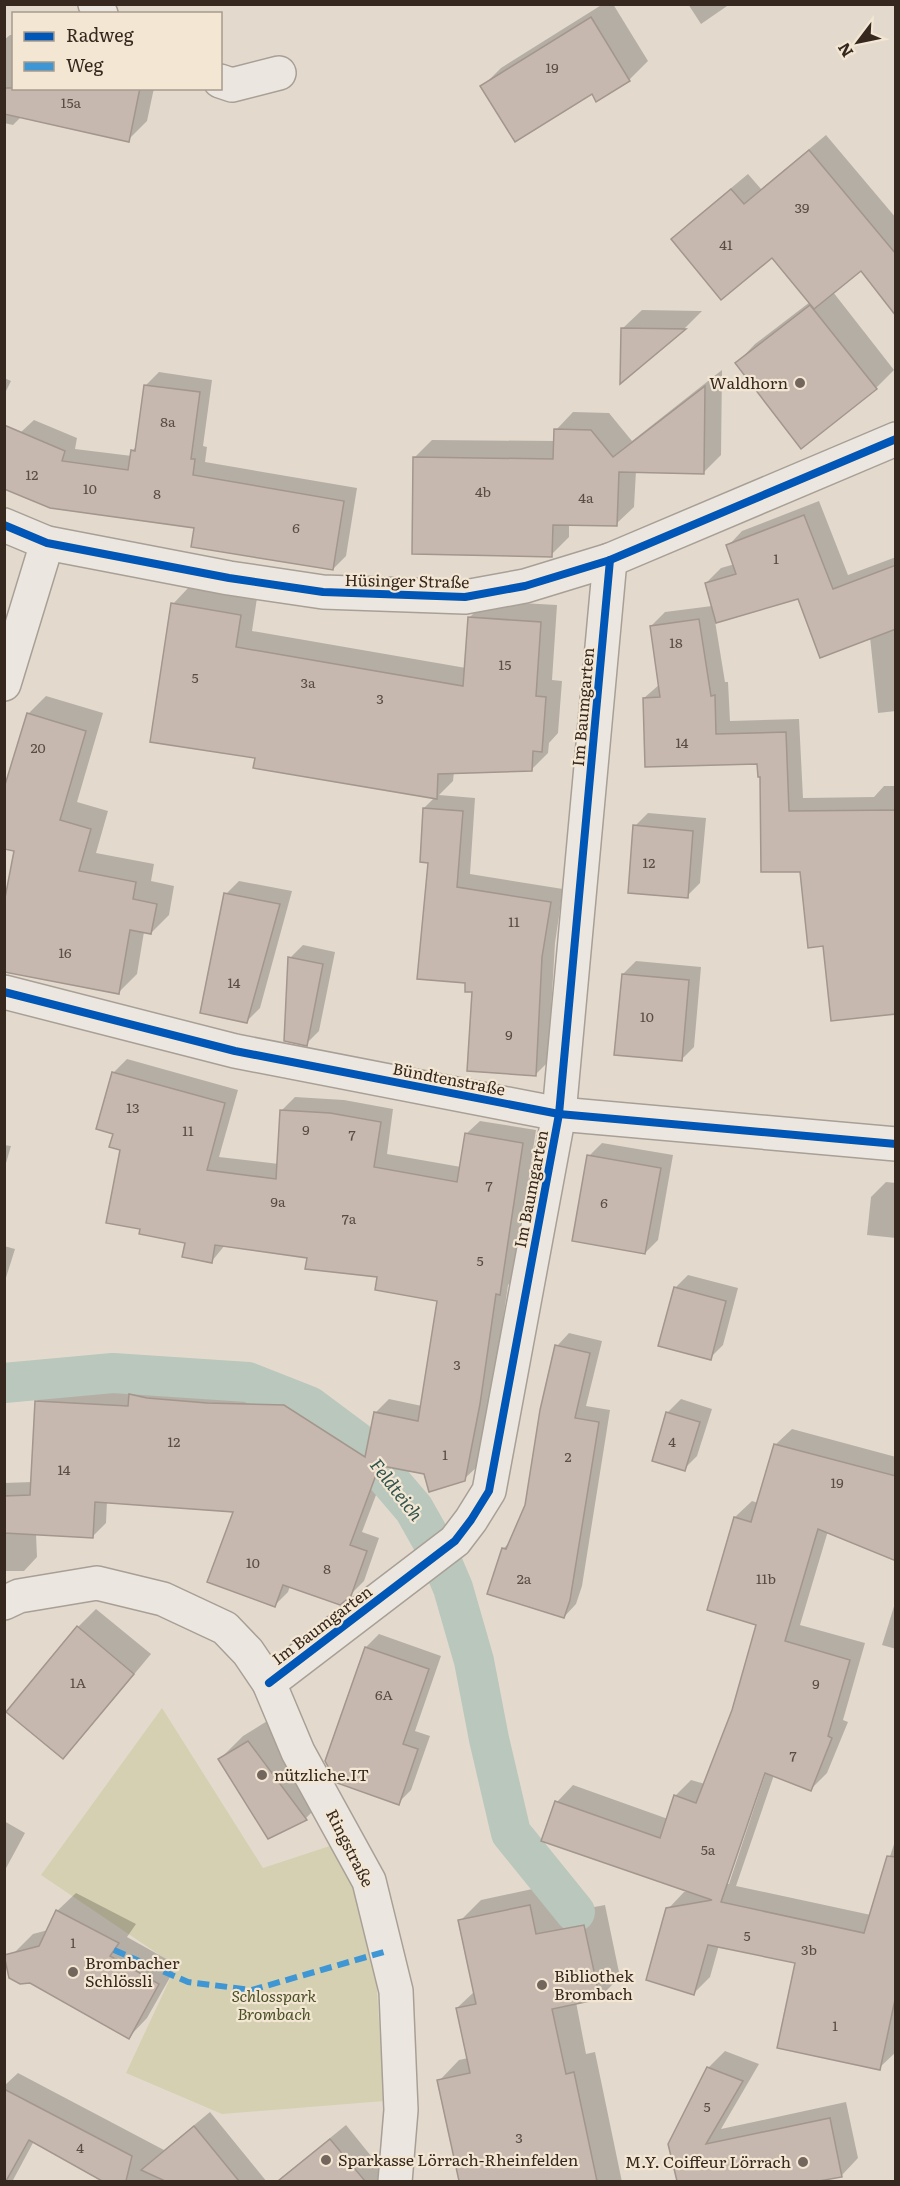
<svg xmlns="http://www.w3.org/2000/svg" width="900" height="2186" viewBox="0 0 900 2186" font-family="Literata,serif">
<rect width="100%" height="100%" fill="#e3dacd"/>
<!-- green -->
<polygon fill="#d4d0b1" points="162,1708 263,1868 339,1843 374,1944 384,2101 222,2114 126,2073 176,1966 41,1875"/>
<!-- shadow -->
<g fill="#0003" fill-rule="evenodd">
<polygon points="603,4 613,4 648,61 629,80 592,92 482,87 501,68"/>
<polygon points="688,4 730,4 701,24"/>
<polygon points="10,35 14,35 14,88 154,88 147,121 128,140 21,117 13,125 4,123 4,40"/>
<polygon points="826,135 896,218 896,282 862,269 833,292 894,370 876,388 737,363 755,344 810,302 772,256 673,239 689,223 748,174 761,189"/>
<polygon points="642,310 702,311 685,328 621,381 623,328"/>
<polygon points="722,370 721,455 704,472 636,471 634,507 616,524 569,523 569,537 551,555 415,457 432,440 555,441 556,430 573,412 609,413 632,441"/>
<polygon points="159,372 212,380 203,446 207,447 205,462 357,488 346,556 333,569 195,527 51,507 21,432 34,420 77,438 75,449 132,456 132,451 137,446 146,385"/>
<polygon points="4,378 11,381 4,395"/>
<polygon points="819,501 848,575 896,557 896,711 878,713 870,637 799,597 715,621 725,682 728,682 730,721 799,719 803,798 874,797 884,786 896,786 896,1012 825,944 801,870 762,776 759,763 644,698 660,684 651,626 665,612 712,606 706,583 721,568 735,564 728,546 742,531"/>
<polygon points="189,587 257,598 252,631 466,668 469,618 486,601 557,605 552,680 562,681 558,733 549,743 548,753 532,769 454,772 453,781 439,795 475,798 470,874 563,889 555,943 548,1062 535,1075 467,982 429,861 424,808 435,797 256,757 173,604"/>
<polygon points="46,696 103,713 77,802 108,811 96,853 154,864 151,881 174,886 169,915 151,933 144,932 137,974 118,993 16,850 28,714"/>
<polygon points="648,813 706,818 700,883 687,896 635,826"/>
<polygon points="239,881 292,891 260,1008 247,1021 226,894"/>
<polygon points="303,945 335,952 319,1031 306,1044 290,958"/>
<polygon points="636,961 701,967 694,1047 681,1060 623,974"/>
<polygon points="127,1059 238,1090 219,1157 279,1164 282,1110 295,1097 344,1100 393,1109 387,1154 461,1167 466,1134 480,1121 536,1130 513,1280 508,1285 493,1389 478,1466 464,1479 387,1466 362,1532 379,1538 364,1581 350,1595 290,1586 288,1592 275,1605 235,1511 107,1501 106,1523 92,1537 36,1534 37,1557 24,1571 4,1571 4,1483 32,1482 36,1402 50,1388 133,1393 144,1382 161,1386 222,1390 298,1392 370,1439 375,1413 389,1399 422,1406 439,1299 379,1276 308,1257 225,1245 212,1261 186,1242 142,1228 122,1149 115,1133 113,1073"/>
<polygon points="602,1143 673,1155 658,1240 645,1253 589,1156"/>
<polygon points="4,1145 11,1146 4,1170"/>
<polygon points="886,1182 896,1183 896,1238 867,1235 871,1197"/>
<polygon points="4,1246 15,1249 4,1284"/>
<polygon points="688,1275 738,1288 723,1345 710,1358 675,1288"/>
<polygon points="569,1333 602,1341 586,1406 610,1410 582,1586 576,1604 564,1617 503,1549 511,1541 526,1505 557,1346"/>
<polygon points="681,1399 712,1409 697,1456 684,1469 653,1460 668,1412"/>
<path d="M792,1429L896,1457V1560L828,1531L800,1625L865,1643L843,1720L848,1722L827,1773L811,1789L774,1775L736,1886L871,1915L896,1838V2052L879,2068L797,1962L719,1945L710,1977L694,1993L668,1909L684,1892L691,1891L557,1802L573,1785L668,1819L675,1796L691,1780L705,1784L734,1711L758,1624L709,1609L735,1517L752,1501L758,1503L775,1445ZM766,1765L768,1766L729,1884H726Z"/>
<polygon points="896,1600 896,1649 882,1645"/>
<polygon points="96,1609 151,1654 81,1738 63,1757 78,1627"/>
<polygon points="379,1634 441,1656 415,1731 430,1736 411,1790 398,1803 326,1761 366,1647"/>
<polygon points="272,1718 329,1795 306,1818 220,1759 243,1736"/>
<polygon points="4,1821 25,1833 4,1872"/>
<polygon points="551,1885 557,1914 605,1905 620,1977 599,1998 576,2002 586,2054 595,2052 622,2182 460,2182 439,2081 459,2060 468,2058 457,2008 475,1991 460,1921 481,1900"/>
<polygon points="76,1893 136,1924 127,1937 177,1965 147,2018 129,2037 14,1953 33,1934 48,1930 57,1911"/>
<polygon points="725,2051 759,2064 721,2129 846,2102 858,2158 842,2175 812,2182 678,2182 669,2145 708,2068"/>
<polygon points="18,2073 164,2150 210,2112 267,2182 105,2182 34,2141 12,2182 4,2182 4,2086"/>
<polygon points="346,2125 392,2182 276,2182"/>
</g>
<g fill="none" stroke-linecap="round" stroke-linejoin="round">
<!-- canal -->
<polyline stroke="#b9c7bc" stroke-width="40" points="4,1383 113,1373 248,1382 309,1406 356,1441 414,1509 436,1548 453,1588 474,1661 489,1739 511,1833 575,1912"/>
</g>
<!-- building -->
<g fill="#c6b8ae" stroke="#a3968d" stroke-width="1.5">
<polygon points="591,17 630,81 596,102 592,94 515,142 480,86"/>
<polygon points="4,88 140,88 129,142 4,114"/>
<polygon points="809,150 896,254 896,316 861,271 814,309 772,258 721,300 671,239 731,189 744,204"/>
<polygon points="810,305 877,389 801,449 735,363"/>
<polygon points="621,328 686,329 620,384"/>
<polygon points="144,385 200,392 191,459 195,459 193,475 344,501 333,570 191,547 194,528 50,508 4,489 4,425 65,451 62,461 128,470 131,450 135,451"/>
<polygon points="705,386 704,474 619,472 617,526 553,525 552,557 412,554 413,457 553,459 554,429 591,430 613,457"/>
<polygon points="804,515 833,589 896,565 896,629 820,658 798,599 716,623 705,583 736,574 726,545"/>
<polygon points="171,603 241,615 236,647 463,686 468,617 541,622 536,696 546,697 542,752 533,751 532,771 438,774 437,799 253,768 255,758 150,742"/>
<polygon points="699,619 711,696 715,695 716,734 786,732 789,811 896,810 896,1014 831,1021 823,946 808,948 800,872 761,872 760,777 758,777 757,764 645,767 643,698 660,697 650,626"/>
<polygon points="27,713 86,731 60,820 91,829 79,871 136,882 133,899 157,904 151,934 130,930 119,994 4,972 4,903 14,851 4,849 4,788"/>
<polygon points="423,808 463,811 457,887 551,902 542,957 536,1076 467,1071 472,992 465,992 465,983 417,979 428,863 420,862"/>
<polygon points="633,825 693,831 688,898 628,893"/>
<polygon points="224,893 280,904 247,1023 200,1013"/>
<polygon points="288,957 323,964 307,1046 284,1041"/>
<polygon points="622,974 689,980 682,1061 614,1055"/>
<polygon points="112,1072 225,1103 207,1170 276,1179 280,1110 330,1113 381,1122 374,1167 457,1182 465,1133 523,1143 500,1295 496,1294 480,1404 465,1481 429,1492 424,1474 377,1465 379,1467 350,1545 367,1551 351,1596 340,1605 283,1585 275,1607 207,1582 233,1512 95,1502 93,1538 4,1533 4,1496 30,1495 35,1401 128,1406 129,1394 147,1398 207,1403 284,1405 365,1457 374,1412 418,1421 437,1301 375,1290 377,1277 305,1269 307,1258 215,1245 212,1263 182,1257 185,1243 139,1234 140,1229 106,1223 120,1150 109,1147 113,1134 96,1129"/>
<polygon points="587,1155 661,1168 645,1254 572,1241"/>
<polygon points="674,1287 726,1301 711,1360 658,1346"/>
<polygon points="555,1345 590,1353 575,1418 599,1422 570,1600 564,1618 487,1594 502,1548 506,1549 525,1505 540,1410"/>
<polygon points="666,1412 700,1422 685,1471 652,1461"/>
<polygon points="774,1444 896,1476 896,1561 818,1529 785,1641 850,1660 828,1736 832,1738 811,1791 765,1773 721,1902 864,1933 887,1856 896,1857 896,1995 880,2070 777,2048 795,1963 708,1945 694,1995 646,1980 666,1908 712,1900 541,1841 555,1801 660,1838 674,1795 696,1803 732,1710 756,1625 707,1610 734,1517 751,1522"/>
<polygon points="77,1626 134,1674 63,1759 6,1712"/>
<polygon points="365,1647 429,1669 403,1744 418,1749 399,1805 337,1783 325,1761"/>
<polygon points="248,1741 307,1820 268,1839 218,1759"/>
<polygon points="530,1905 536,1934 584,1925 600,1999 552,2009 566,2074 574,2072 597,2181 459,2181 437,2080 470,2073 456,2008 476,2004 458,1920"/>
<polygon points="56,1910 119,1943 110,1956 159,1984 129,2039 30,1983 20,1984 9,1978 4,1955 39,1946"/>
<polygon points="707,2067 743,2081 706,2144 830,2118 842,2177 819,2181 677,2181 668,2144"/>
<polygon points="4,2089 132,2156 126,2181 102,2181 29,2140 6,2181 4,2181"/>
<polygon points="194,2126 239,2181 165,2181 141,2170"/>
<polygon points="330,2139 365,2181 278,2181"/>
</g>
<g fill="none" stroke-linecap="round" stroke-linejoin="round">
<defs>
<g id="minor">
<polyline points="95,4 101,14"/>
<polyline points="220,81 232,85 279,73"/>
<polyline points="4,525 47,543 229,578 323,592 465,597 525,586 610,560 896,439"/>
<polyline points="4,684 47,543"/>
<polyline points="4,992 235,1051 559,1114 896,1144"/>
<polyline points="4,1603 19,1596 97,1583 163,1599 225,1628 248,1652 269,1683 298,1752 369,1881 396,1991 401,2110 395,2182"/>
<polyline points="269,1683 455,1541 471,1520 489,1491 559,1114 610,560"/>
</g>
</defs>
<!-- minor casing -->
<use href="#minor" stroke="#a8a097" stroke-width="36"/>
<!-- minor -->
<use href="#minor" stroke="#ebe6df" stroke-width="33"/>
<!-- quiet -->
<polyline stroke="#3e96d5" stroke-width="6" stroke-dasharray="12 6" stroke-linecap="butt" points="114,1950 188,1982 252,1990 387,1951"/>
<defs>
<g id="cycleway">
<polyline points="4,525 47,543 229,578 323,592 465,597 525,586 610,560 896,439"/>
<polyline points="4,992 235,1051 559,1114 896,1144"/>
<polyline points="269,1683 455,1541 471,1520 489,1491 559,1114 610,560"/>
</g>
</defs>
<!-- cycleway casing -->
<use href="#cycleway" stroke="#f3e7d4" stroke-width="11"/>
<!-- cycleway -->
<use href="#cycleway" stroke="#0057b8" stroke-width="8"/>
</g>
<!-- markers -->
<g fill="#73665c" stroke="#f3e7d4" stroke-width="2">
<circle cx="800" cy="383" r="6"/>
<circle cx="262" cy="1775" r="6"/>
<circle cx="73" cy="1972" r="6"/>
<circle cx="542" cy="1985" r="6"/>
<circle cx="326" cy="2160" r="6"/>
<circle cx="803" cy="2162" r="6"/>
</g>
<g text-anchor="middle" stroke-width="4.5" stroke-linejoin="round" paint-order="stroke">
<!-- number labels -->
<g font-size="14" fill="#5a4c43">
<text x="552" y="73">19</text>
<text x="71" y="108">15a</text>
<text x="802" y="213">39</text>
<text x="726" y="250">41</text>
<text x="168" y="427">8a</text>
<text x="32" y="480">12</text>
<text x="90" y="494">10</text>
<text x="483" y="497">4b</text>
<text x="157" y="499">8</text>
<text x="586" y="503">4a</text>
<text x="296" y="533">6</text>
<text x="776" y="564">1</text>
<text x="676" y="648">18</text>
<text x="505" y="670">15</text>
<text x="195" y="683">5</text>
<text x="308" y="688">3a</text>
<text x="380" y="704">3</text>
<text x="682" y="748">14</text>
<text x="38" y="753">20</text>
<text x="649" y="868">12</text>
<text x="514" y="927">11</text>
<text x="65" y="958">16</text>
<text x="234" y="988">14</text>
<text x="647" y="1022">10</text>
<text x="509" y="1040">9</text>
<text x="133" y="1113">13</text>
<text x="306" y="1135">9</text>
<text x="188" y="1136">11</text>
<text x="352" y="1140">7</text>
<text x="489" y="1191">7</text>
<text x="278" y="1207">9a</text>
<text x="604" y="1208">6</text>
<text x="349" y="1224">7a</text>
<text x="480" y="1266">5</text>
<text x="457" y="1370">3</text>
<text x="174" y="1447">12</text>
<text x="672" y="1447">4</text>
<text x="445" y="1460">1</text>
<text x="568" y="1462">2</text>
<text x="64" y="1475">14</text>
<text x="837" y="1488">19</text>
<text x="253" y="1568">10</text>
<text x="327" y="1574">8</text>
<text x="524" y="1584">2a</text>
<text x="766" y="1584">11b</text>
<text x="78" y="1688">1A</text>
<text x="816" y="1689">9</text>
<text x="384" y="1700">6A</text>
<text x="793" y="1761">7</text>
<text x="708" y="1855">5a</text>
<text x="747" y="1941">5</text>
<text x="73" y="1948">1</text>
<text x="809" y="1955">3b</text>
<text x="835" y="2031">1</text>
<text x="707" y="2112">5</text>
<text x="519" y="2143">3</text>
<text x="80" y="2153">4</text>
</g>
<!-- poi labels -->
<g font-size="16" fill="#36281f" stroke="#f3e7d4" text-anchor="start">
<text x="788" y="389" text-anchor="end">Waldhorn</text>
<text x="274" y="1781">nützliche.IT</text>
<text x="85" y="1969">Brombacher<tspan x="85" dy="18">Schlössli</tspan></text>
<text x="554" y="1982">Bibliothek<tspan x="554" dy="18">Brombach</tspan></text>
<text x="338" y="2166">Sparkasse Lörrach-Rheinfelden</text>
<text x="791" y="2168" text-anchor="end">M.Y. Coiffeur Lörrach</text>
</g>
<!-- street labels -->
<g font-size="16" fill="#36281f" stroke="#f3e7d4">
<text transform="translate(407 581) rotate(1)" y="6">Hüsinger Straße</text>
<text transform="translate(583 707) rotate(-85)" y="6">Im Baumgarten</text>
<text transform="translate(449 1079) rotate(11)" y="6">Bündtenstraße</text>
<text transform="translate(531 1189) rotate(-79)" y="6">Im Baumgarten</text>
<text transform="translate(322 1625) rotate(-37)" y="6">Im Baumgarten</text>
<text transform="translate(350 1848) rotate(63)" y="6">Ringstraße</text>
</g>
<!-- park labels -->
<g font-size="16" font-style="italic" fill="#4b5127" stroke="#f3e7d4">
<text x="274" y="2002">Schlosspark<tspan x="274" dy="18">Brombach</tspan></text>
</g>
<!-- water labels -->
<g font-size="18" font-style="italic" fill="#30544e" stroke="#f3e7d4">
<text transform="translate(396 1490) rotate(52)" y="6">Feldteich</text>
</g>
</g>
<!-- border -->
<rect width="900" height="2186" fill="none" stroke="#36281f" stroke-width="12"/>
<!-- legend -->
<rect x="12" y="12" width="210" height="78" fill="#f3e7d4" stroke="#a79b8c" stroke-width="1.5"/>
<rect x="24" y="32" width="30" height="9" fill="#0057b8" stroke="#a79b8c" stroke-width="1.5"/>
<text x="66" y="42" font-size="18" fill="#36281f">Radweg</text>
<rect x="24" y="62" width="30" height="9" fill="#3e96d5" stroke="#a79b8c" stroke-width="1.5"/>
<text x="66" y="72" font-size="18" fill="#36281f">Weg</text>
<!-- north arrow -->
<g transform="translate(858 42) rotate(238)" stroke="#f3e7d4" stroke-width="4.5" paint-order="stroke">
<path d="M0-4.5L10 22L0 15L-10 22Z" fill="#36281f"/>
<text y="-9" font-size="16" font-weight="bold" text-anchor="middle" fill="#36281f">N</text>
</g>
</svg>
